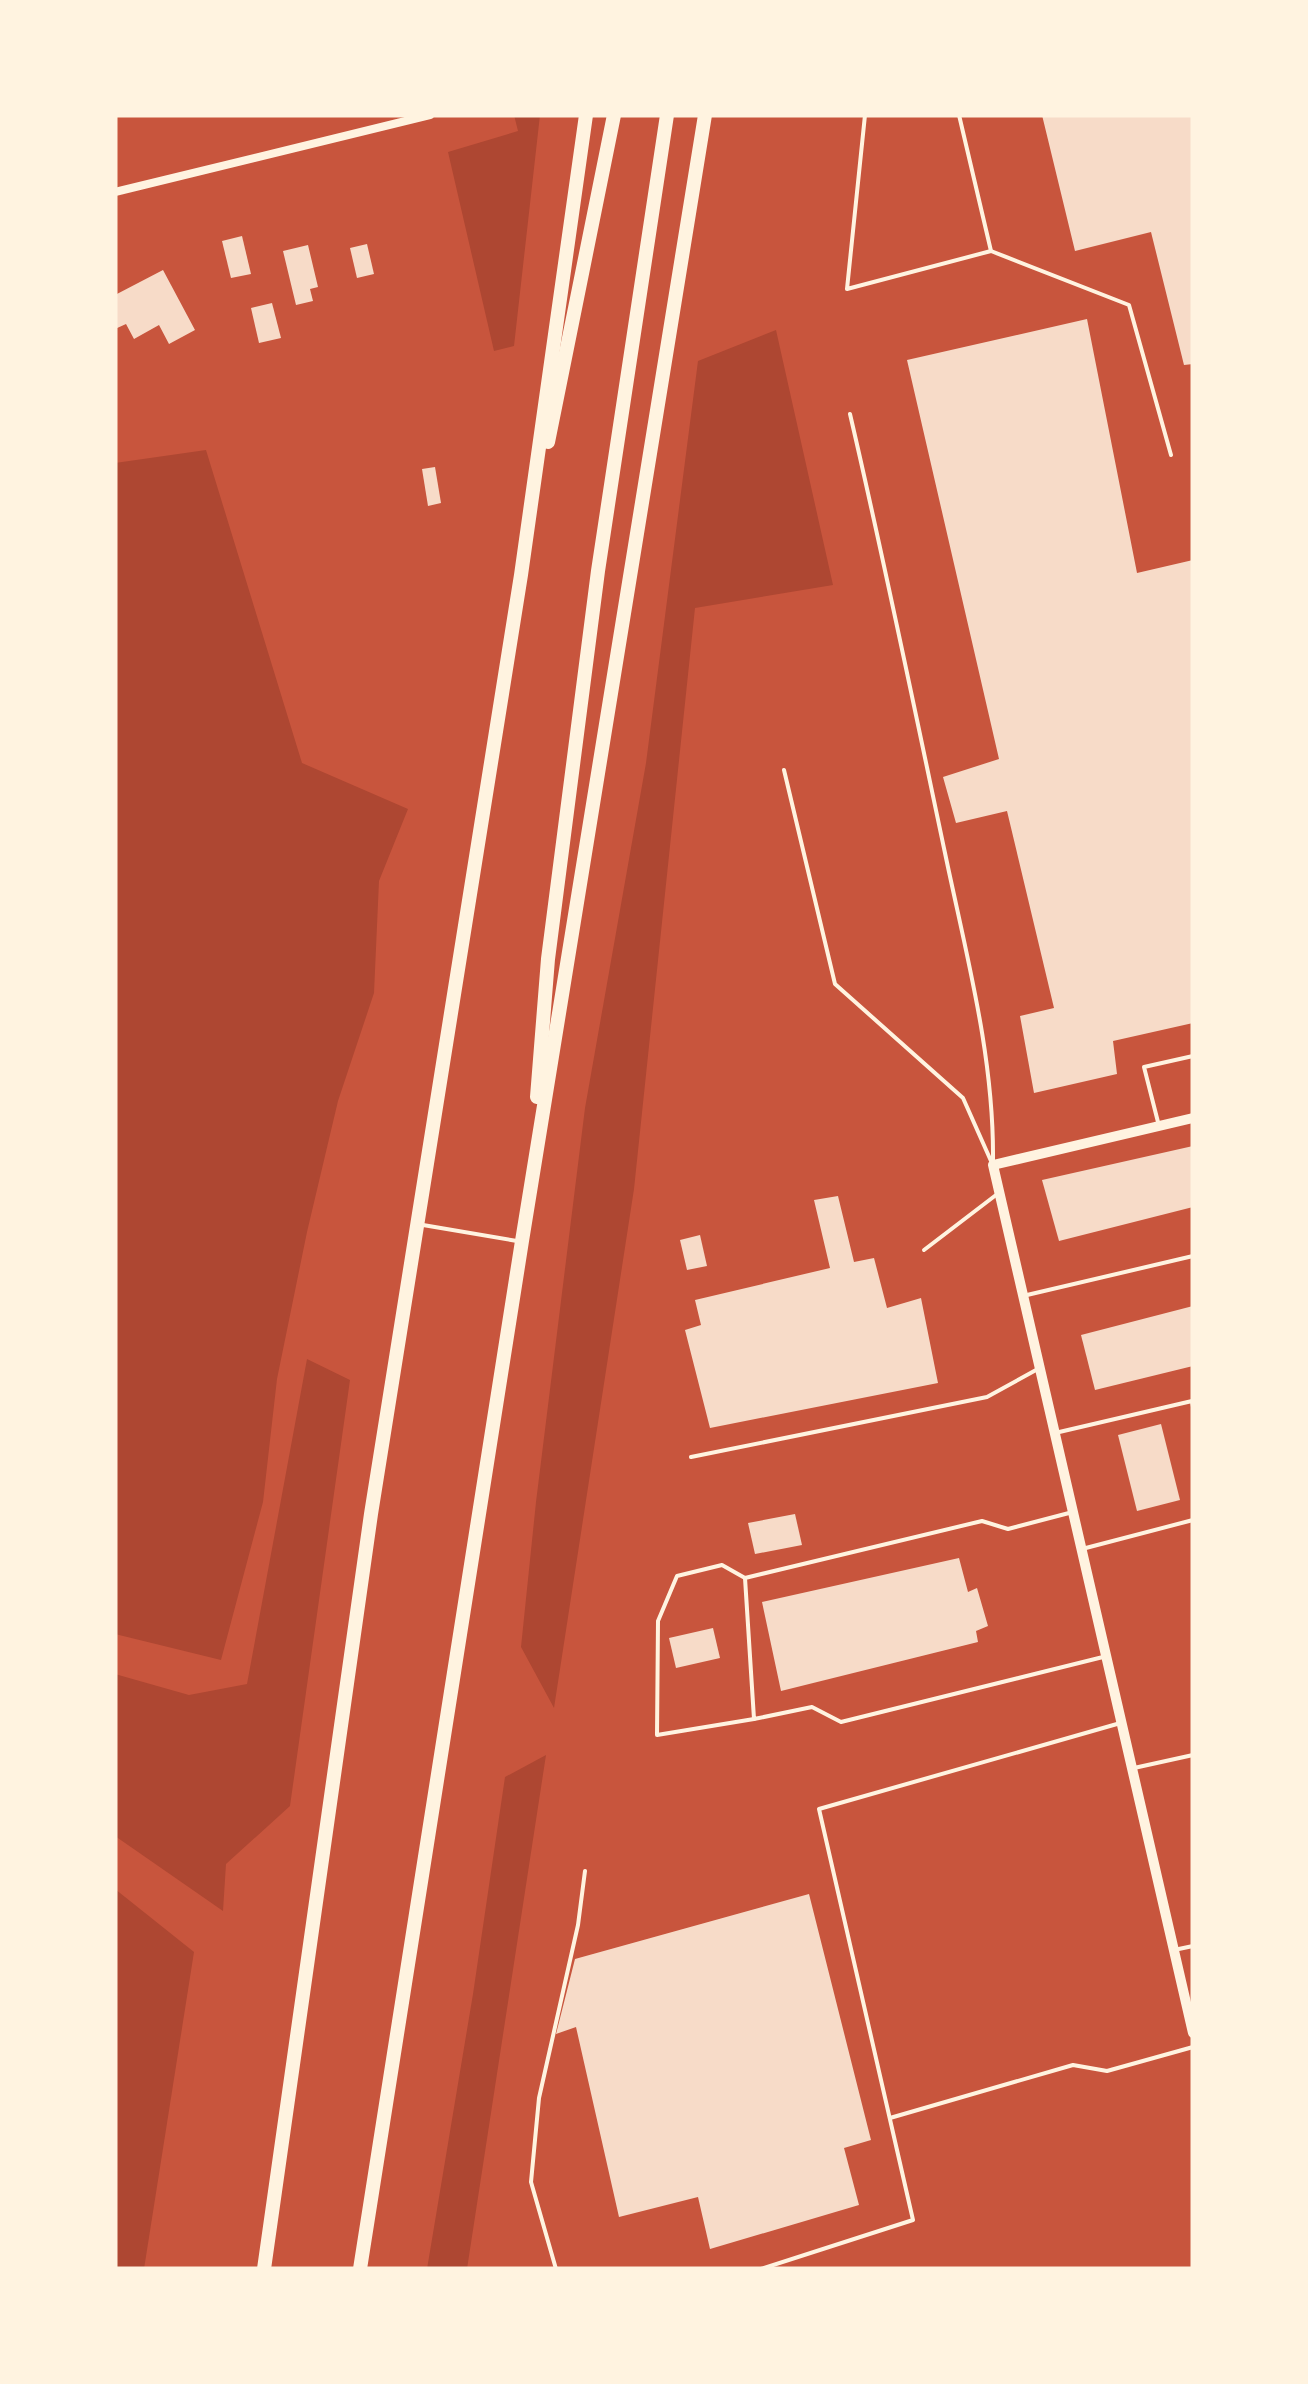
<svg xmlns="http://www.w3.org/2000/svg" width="1308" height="2384" viewBox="0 0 1308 2384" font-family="Manrope,sans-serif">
<rect width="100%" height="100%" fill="#c8553d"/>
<!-- green -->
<g fill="#ae4732">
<polygon points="514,115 540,115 514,346 494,351 448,152 518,131"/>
<polygon points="776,330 833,585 695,608 634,1189 554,1708 521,1647 536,1502 585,1108 646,763 698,361"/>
<polygon points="206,450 302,763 408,809 379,881 374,993 338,1101 307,1232 277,1379 263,1502 221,1660 115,1634 115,463"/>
<polygon points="307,1359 350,1380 290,1806 226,1864 223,1911 115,1836 115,1674 189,1695 247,1684"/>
<polygon points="546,1755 467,2269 427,2269 473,1994 505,1777"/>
<polygon points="115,1889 194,1952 144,2269 115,2269"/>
</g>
<!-- building -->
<g fill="#f7dbc8">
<polygon points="1042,115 1193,115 1193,364 1184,365 1151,232 1075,251"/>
<polygon points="242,236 251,274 231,278 222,241"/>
<polygon points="367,244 374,274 357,278 350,248"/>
<polygon points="308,245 318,287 310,289 313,301 296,305 283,251"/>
<polygon points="163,270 195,330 169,344 159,325 134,339 126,324 115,329 115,295"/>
<polygon points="272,303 281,338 259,343 251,308"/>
<polygon points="1087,319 1137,573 1193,560 1193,1023 1113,1041 1117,1074 1034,1093 1020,1016 1054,1008 1007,811 956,823 943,777 999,759 907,360"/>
<polygon points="435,467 441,503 428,506 422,469"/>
<polygon points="1193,1146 1193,1207 1059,1241 1042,1180"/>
<polygon points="838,1196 854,1262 874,1258 887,1308 921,1298 938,1383 710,1428 685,1330 701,1325 695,1300 830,1268 814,1200"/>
<polygon points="700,1235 707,1266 687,1270 680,1240"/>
<polygon points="1193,1306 1193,1366 1095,1390 1081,1335"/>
<polygon points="1161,1424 1180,1500 1137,1511 1118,1435"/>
<polygon points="795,1514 802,1545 755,1554 748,1523"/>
<polygon points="959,1558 968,1592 977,1588 988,1626 976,1631 978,1642 781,1691 762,1602"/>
<polygon points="713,1628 720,1658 676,1668 669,1638"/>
<polygon points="809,1894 871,2140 844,2148 859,2205 710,2249 698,2197 619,2217 576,2027 556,2034 575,1959"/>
</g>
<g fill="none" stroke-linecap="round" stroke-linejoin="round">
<!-- service -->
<g stroke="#fff3e0" stroke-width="4">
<polyline points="865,115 847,289 991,251"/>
<polyline points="959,115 991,251 1129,305 1171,455"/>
<path d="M850,414C884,560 914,706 945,853C966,954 994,1056 993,1160"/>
<polyline points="784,770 835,984 963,1098 991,1161"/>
<polyline points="1159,1126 1144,1067 1193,1056"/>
<polyline points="423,1225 517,1241"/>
<polyline points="924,1250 996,1195"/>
<polyline points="1027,1295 1193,1256"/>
<polyline points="1055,1433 1192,1401 1193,1407"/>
<polyline points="691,1457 987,1397 1036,1370"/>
<polyline points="1069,1513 1008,1529 982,1521 745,1578 754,1719 812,1707 841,1722 1103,1657"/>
<polyline points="1082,1549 1193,1520"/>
<polyline points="745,1578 722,1565 677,1576 658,1621 657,1735 754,1719"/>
<polyline points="1134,1768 1193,1755"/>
<polyline points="1174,1950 1193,1946"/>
<polyline points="890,2118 1073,2065 1107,2071 1193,2047"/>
<polyline points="556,2269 531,2182 539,2098 578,1925 585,1871"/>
<polyline points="761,2269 913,2220 819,1809 1117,1724"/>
</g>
<!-- minor -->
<polyline stroke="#fff3e0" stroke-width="8" points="115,192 430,115"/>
<!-- tertiary -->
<polyline stroke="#fff3e0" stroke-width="10" points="1193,1118 993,1165 1193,2033"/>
<!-- motorway -->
<g stroke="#fff3e0" stroke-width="14">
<polyline points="548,442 614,115"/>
<polyline points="537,1097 548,959 598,571 667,115"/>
<polyline points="264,2269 371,1514 521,575 586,115"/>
<polyline points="360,2269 522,1241 705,115"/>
</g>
</g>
<!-- border -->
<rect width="1308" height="2384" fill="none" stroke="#fff3e0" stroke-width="235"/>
</svg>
